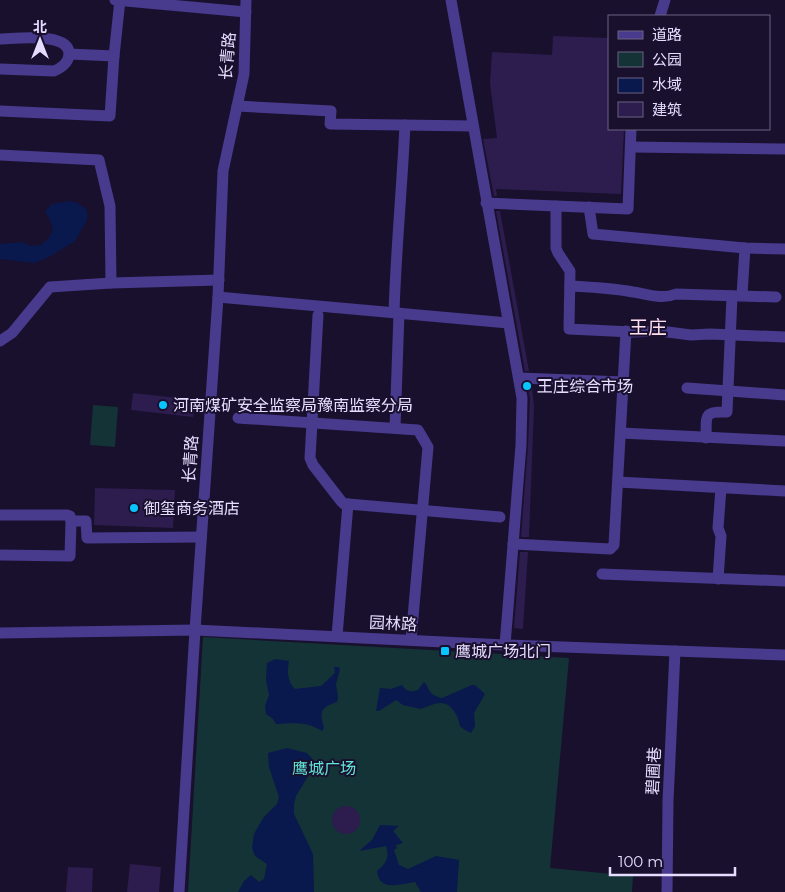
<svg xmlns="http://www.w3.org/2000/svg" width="785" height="892" viewBox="0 0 785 892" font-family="Montserrat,'Noto Sans SC',sans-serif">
<rect width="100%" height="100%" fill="#19102d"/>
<!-- green -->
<g fill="#133337">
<polygon points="93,405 118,407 115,447 90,445"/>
<polygon points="203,637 569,658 550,868 633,876 632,892 188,892"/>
</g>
<!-- water -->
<g fill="#09184d">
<polygon points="69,201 78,203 87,210 87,220 75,241 51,256 35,263 0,259 0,244 22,242 31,246 41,245 49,238 53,230 50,220 45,212 52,204"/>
<path d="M275,659L289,661C287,671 287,681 295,689L321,686L335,673L334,667H338L340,669L336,684L338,697L337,702C319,708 320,712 324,728L322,731C307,721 293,723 276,724L273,719L266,714L265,706L269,695L266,680L267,663Z"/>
<path d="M424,682C431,690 428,695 442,698L472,685H475L485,694L474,713L475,726L471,733C468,731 462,729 460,726C459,724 459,721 458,718C448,697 438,702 421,709L403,705L396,700L379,711H376L380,688L391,689L402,685C406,691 411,693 418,690Z"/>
<polygon points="287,748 307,753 316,763 296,796 294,804 294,814 313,854 314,892 238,892 244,881 251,875 259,882 264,879 267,864 255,856 252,848 254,834 258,827 264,817 277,804 279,797 269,767 268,753"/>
<path d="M380,825L399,826L393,831L403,843L396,845L397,848L394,850L399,865L408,869L436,856L459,860L457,892H421L415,882C400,884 379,892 377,871C386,864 390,857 386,846L359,851L372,840Z"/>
</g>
<!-- building -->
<g fill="#2d1c4e">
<polygon points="553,36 609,38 609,129 624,129 621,194 496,189 497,196 494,196 483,139 497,138 490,83 492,52 552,55"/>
<polygon points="496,211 500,211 529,371 525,371"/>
<polygon points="527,386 532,386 534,407 529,537 521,537 528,445 530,398"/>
<polygon points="133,393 195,400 193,417 131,410"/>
<polygon points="95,488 175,490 173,528 94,525"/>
<polygon points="520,552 528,552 523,629 514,628"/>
<circle cx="346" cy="820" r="14"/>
<polygon points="130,864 161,867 159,892 127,892"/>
<polygon points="68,867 93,868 92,892 66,892"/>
</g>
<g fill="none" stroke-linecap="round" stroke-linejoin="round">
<!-- minor -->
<g stroke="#483a8d" stroke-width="11">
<polyline points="115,0 246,12"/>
<polyline points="451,0 522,398 521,445 505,645"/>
<polyline points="660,16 665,0"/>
<path d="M0,39C14,39 71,31 69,55C68,64 61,68 54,71L0,69"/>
<polyline points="69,54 114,56 120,0"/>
<polyline points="237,106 331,111 330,124 473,126"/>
<polyline points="0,111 110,116 114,56"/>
<polyline points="631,147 785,149"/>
<polyline points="0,155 99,160 110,206 111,283"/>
<polyline points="486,203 628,209 631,129"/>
<polyline points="556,206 556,248 558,253 570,271 569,329 632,332 660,331 691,335 710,334 785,337"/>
<polyline points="589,207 593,234 745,248 785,249"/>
<path d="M570,286C591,287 612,288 633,292C648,294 661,300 676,294L776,297"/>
<polyline points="742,295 745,248"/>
<polyline points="218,297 508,323"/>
<path d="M394,312C396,250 402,188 405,125"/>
<polyline points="318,315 310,458 313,465 341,501 344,504 348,504 500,517"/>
<polyline points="0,341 12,333 50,287 111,283 219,280"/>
<polyline points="520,378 623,382"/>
<polyline points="687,388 785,395"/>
<polyline points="238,418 418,430 428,447 411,640"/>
<polyline points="395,428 399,313"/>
<polyline points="621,433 785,441"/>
<path d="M706,438C707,416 702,411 727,412L732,296"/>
<polyline points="618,482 785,491"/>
<polyline points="0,515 67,515 70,516 71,521"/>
<polyline points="513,544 610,549 614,545 626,331"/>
<polyline points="0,555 70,556 71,521 86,521 87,538 201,537"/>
<polyline points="602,574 785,581"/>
<polyline points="718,579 721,536 718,528 721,488"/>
<polyline points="0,633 195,630 505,645 785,655"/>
<polyline points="337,636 348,504"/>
<polyline points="179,892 195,630 218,297 223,171 244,74 246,0"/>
<polyline points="667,892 668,801 675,651"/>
</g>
</g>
<!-- markers -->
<g fill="#08c5ff" stroke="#19102d" stroke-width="2">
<circle cx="527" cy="386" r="5"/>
<circle cx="163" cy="405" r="5"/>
<circle cx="134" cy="508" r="5"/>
<rect x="440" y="646" width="10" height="10" rx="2.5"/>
</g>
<g text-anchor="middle" stroke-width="4" stroke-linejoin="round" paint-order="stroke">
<!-- street labels -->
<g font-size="16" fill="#e5dcff" stroke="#19102d">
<text transform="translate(227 56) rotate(-85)" y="6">长青路</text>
<text transform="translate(190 459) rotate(-86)" y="6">长青路</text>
<text transform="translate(393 623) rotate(3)" y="6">园林路</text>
<text transform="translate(653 771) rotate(-87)" y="6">碧圃巷</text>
</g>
<!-- poi labels -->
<g font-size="16" fill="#e5dcff" stroke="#19102d" text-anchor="start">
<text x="537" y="392">王庄综合市场</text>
<text x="173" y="411">河南煤矿安全监察局豫南监察分局</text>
<text x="144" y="514">御玺商务酒店</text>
<text x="455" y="657">鹰城广场北门</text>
</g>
<!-- park labels -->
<g font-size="16" fill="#61e6d6" stroke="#19102d">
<text x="324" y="774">鹰城广场</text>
</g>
<!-- quarter labels -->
<g font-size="19" fill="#ffdeef" stroke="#19102d">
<text x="648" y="334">王庄</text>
</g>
</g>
<!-- legend -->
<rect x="608" y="15" width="162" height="115" fill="#19102d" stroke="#6b6281"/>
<rect x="618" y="31" width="25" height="8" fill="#483a8d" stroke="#6b6281"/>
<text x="652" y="40" font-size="15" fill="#e5dcff">道路</text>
<rect x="618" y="52" width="25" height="15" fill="#133337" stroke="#6b6281"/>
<text x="652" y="65" font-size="15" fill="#e5dcff">公园</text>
<rect x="618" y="78" width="25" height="15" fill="#09184d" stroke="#6b6281"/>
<text x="652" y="90" font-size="15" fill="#e5dcff">水域</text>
<rect x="618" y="102" width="25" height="15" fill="#2d1c4e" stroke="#6b6281"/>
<text x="652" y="115" font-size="15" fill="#e5dcff">建筑</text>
<!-- north arrow -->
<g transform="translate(40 40)" stroke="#19102d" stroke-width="4" paint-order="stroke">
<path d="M0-4L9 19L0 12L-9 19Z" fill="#e5dcff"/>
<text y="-8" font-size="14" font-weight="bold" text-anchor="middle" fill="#e5dcff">北</text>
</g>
<!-- scale -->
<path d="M610 867v8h125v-8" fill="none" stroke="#e5dcff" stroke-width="2.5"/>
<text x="618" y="867" font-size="15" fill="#e5dcff" stroke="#19102d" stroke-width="4" paint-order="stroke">100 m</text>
</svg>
